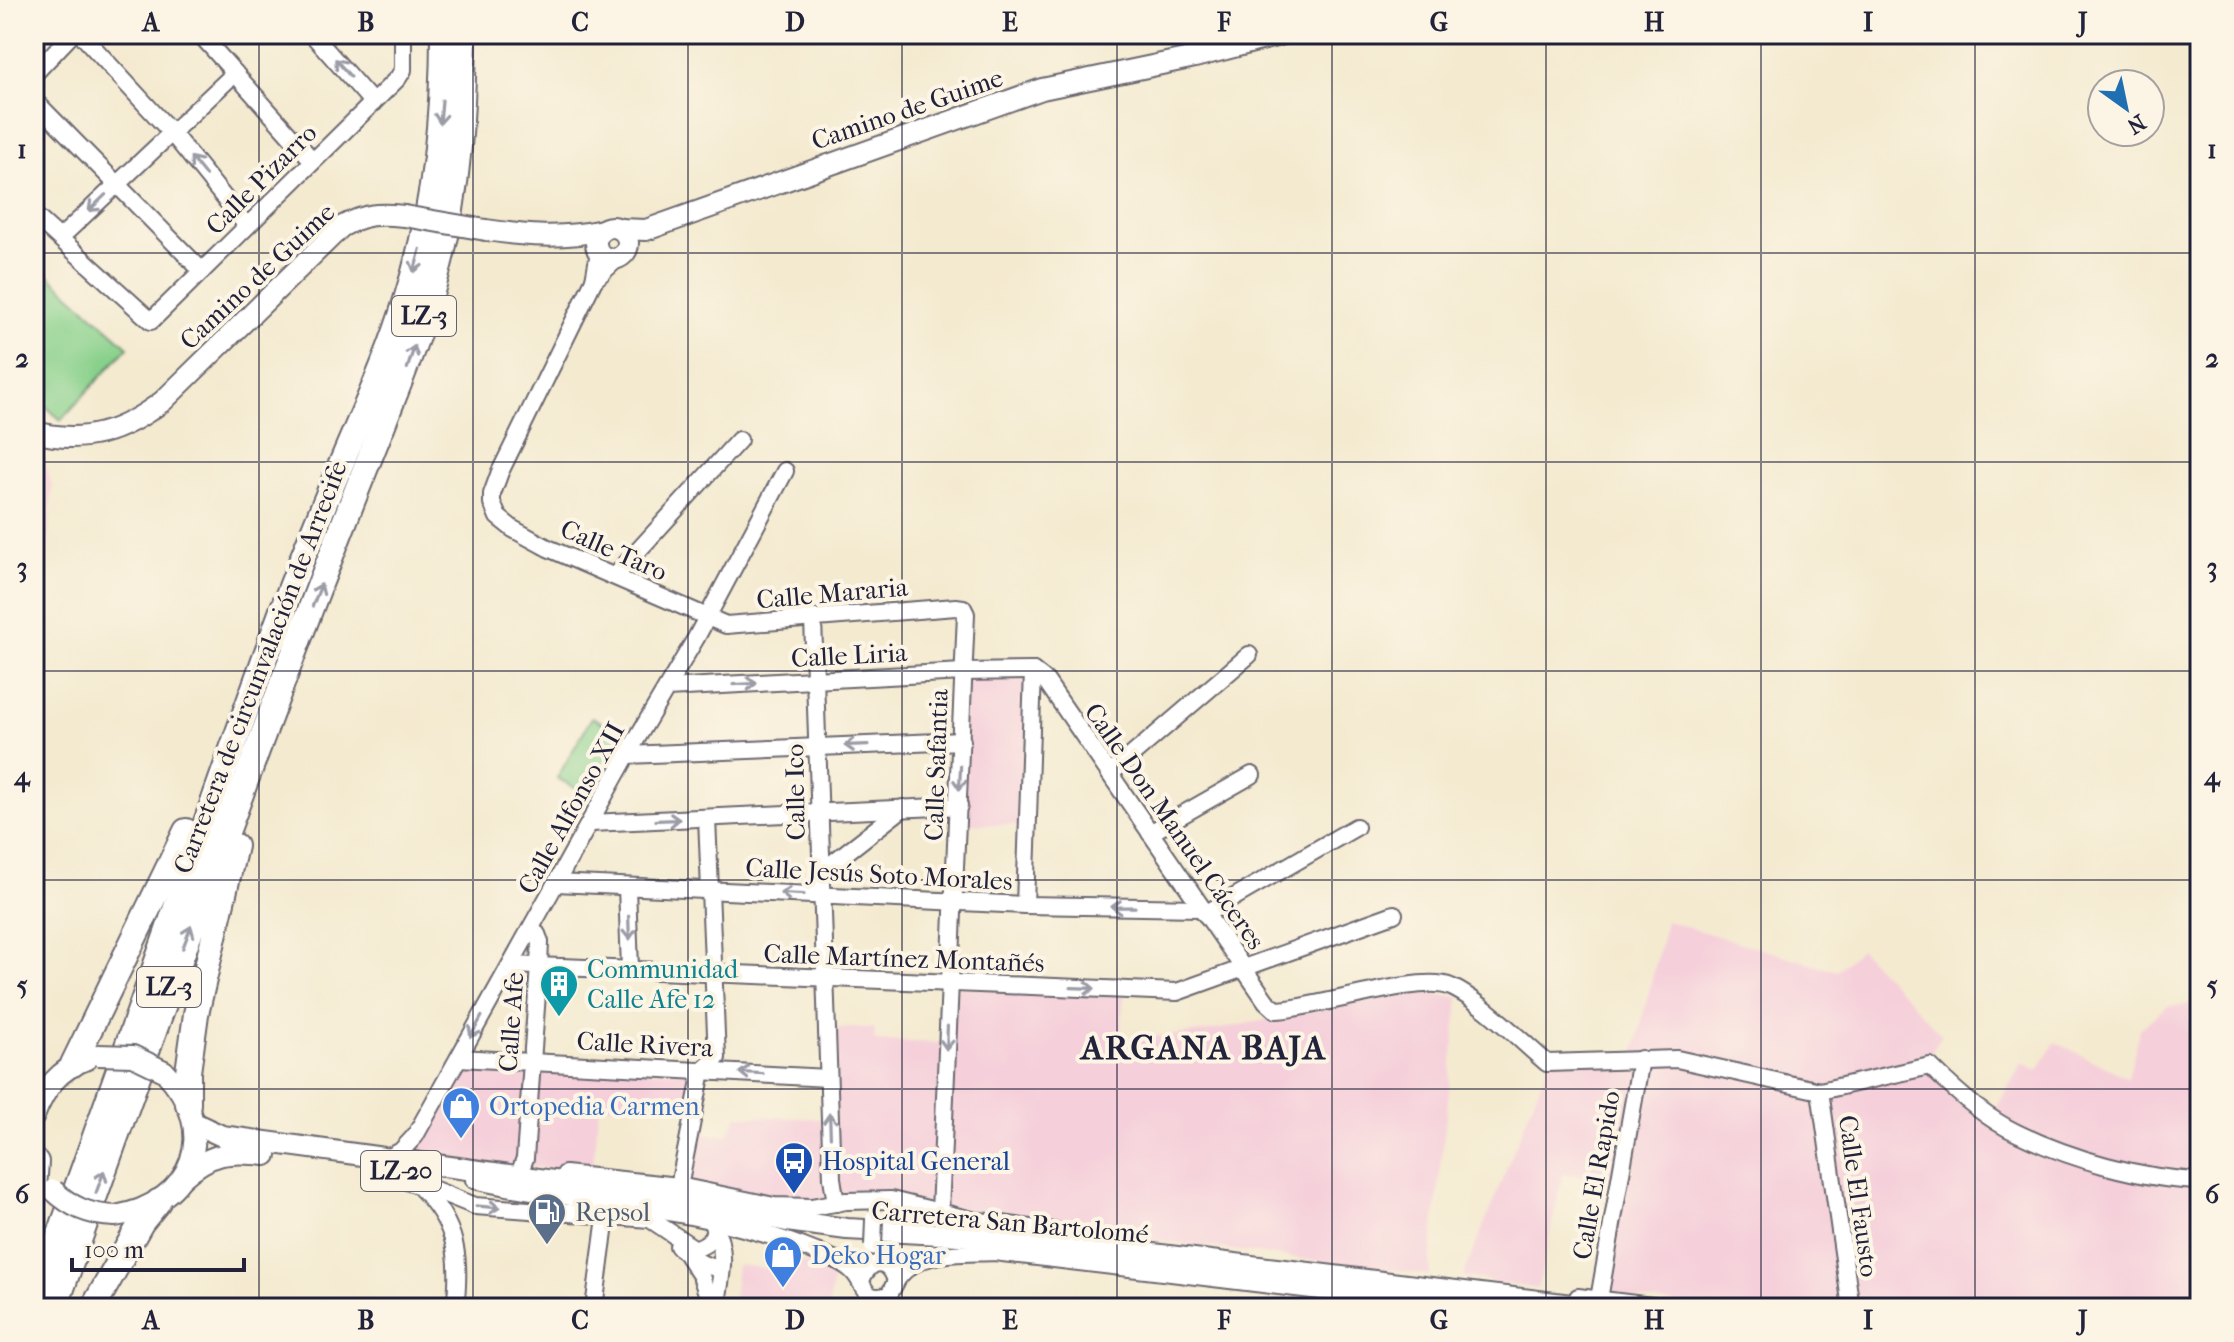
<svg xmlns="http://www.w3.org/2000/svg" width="2234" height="1342" viewBox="0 0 2234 1342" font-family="'IM FELL French Canon',serif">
<rect width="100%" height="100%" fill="#fcf5e5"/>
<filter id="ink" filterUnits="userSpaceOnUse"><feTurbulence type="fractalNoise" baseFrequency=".0125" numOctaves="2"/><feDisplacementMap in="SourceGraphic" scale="16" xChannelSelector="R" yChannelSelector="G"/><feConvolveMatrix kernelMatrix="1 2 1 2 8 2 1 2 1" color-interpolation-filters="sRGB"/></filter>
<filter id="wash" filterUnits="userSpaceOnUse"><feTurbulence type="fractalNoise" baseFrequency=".006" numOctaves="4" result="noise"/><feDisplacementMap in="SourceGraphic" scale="32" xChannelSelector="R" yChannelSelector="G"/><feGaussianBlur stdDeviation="1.8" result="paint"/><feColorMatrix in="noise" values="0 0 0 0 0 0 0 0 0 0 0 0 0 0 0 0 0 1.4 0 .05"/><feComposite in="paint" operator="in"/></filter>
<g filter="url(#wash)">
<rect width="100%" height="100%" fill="#f4ead0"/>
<!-- built -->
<g fill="#f5cfda">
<polygon points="34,445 44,457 52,488 45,589 34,588"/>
<polygon points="1030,674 1026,825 960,824 965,675"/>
<polygon points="1666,921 1837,971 1860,949 1942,1035 1929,1056 1956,1082 1994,1112 2022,1063 2038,1070 2055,1042 2128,1078 2140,1029 2167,1006 2191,1004 2188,1183 2200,1185 2200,1308 1713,1308 1595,1294 1613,1183 1563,1173 1538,1289 1463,1277 1551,1057 1634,1053"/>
<polygon points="952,987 1124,994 1120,1040 1204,1032 1416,991 1459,997 1429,1275 1049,1227 862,1197 778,1203 682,1184 692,1132 727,1136 738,1116 833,1119 831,1028 874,1028 875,1041 950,1043"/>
<polygon points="462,1061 699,1073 688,1108 599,1106 592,1172 409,1159 415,1141"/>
<polygon points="783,1260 834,1266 829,1308 732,1308 737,1265 781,1270"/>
</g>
<!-- green -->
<g fill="#88d08b" stroke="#557963" stroke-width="2">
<polygon points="34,262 128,347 61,420 34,396"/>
<polygon points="592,717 623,734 588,795 557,778"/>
</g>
</g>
<g filter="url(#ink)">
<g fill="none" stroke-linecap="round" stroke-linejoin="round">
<defs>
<g id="minor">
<polyline points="81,34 171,132 247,226"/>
<polyline points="200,34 313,161"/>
<polyline points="312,34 373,103"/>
<polyline points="34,74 72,34"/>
<polyline points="34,100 202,271"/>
<polyline points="34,215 151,321 398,78 403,70 403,34"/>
<polyline points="60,238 235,73"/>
<polyline points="599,252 594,280 500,472 492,494 492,503 498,517 513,529 548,548 726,625 956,607 963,608 966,614 940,1212"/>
<polyline points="594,280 618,258"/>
<polyline points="615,576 739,440"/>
<polyline points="813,619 832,1178 836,1203"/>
<path d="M1033,671L1046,681L1266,1001L1276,1010C1316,1009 1421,973 1451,987C1479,999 1522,1042 1547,1063L1677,1059L1820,1091L1930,1066C1954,1090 1987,1119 2017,1133C2071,1159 2141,1179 2200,1181"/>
<polyline points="667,688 963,672 1033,671"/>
<polyline points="627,755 962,741"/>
<polyline points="1110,774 1249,655"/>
<polyline points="591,823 959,806"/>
<polyline points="1150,833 1252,775"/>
<polyline points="821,872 903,808"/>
<polyline points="556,883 1025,905 1201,908"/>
<polyline points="627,887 630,969"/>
<polyline points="1025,905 1033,671"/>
<polyline points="1205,914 1356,827"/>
<polyline points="511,965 1177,992 1394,914"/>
<polyline points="459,1058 828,1078"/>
<polyline points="1820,1091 1851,1308"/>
<polyline points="386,1159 401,1151 415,1136 627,755 696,638 785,471"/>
<polyline points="521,1169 525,1158 539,966 540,942 537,934 530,931"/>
<polyline points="565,1174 679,1186 774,1206 812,1207 846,1201 891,1200 972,1220 1083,1235"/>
<path d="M474,1180C505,1188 538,1192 571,1197C653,1209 739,1220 816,1252C827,1256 841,1261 849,1268C867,1281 860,1304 889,1295C892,1289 895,1283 898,1278C919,1249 963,1254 994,1252L1463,1308"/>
<path d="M415,1182L475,1206L650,1219L695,1249C707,1244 713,1241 715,1228"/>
<polyline points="679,1186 702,1071 717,1058 707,818"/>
<path d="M421,1188C458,1225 461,1259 455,1308"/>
<path d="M713,1226C729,1250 720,1282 716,1308"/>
<path d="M678,1246C691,1258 704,1268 721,1268"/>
<polyline points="688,1256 701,1276 712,1308"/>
<path d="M861,1281C869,1258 889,1257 896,1281"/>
<polyline points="1578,1297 1668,1308"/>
<polyline points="1599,1299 1641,1059"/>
<polyline points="594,1308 606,1217"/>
</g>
<g id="major">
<circle cx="612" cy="243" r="16"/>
<polyline points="620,229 646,230 1042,89 1195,57 1284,34"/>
<path d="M486,230C526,236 562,239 603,230"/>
<path d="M34,432C85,445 122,432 163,401L341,227C365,214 377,213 404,216"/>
<path d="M34,1116C45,1088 58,1070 87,1059"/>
<polyline points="194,1123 222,1136 606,1188 680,1199 787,1221 847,1229 1030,1239 1596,1308"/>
<polyline points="374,1167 415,1182"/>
<path d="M182,1178C211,1152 229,1151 266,1155"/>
<path d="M115,1216C194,1203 221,1130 164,1071"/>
</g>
<g id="highway">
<polyline points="73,1064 186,831"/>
<polyline points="188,1104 188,1072 196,1014 235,846"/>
<polyline points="34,1187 36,1162"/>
<path d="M34,1305C119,1075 197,843 281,613C301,561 322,508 344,457C366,405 390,354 406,300C433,214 443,124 443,34"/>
<path d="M55,1308C130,1096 207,884 286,673C317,591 349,509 382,427C403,373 426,319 440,262C459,188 463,110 464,34"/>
<polyline points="93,1308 141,1223 158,1202"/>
</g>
</defs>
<!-- minor casing -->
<use href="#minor" stroke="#6c686f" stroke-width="20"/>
<!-- major casing -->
<use href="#major" stroke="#6c686f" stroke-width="24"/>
<!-- highway casing -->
<use href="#highway" stroke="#6c686f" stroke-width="28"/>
<!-- minor -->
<use href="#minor" stroke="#fff" stroke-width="16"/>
<!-- major -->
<use href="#major" stroke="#fff" stroke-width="20"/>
<!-- highway -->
<use href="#highway" stroke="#fff" stroke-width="24"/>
<defs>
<polyline id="minor-bridge" points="873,1246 874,1219"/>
<g id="major-bridge">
<polyline points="404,216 486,230"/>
<polyline points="98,1055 133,1056 164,1071"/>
<path d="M53,1190C71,1207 89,1215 115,1216"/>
</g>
</defs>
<!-- minor-bridge casing -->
<use href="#minor-bridge" stroke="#6c686f" stroke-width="20" stroke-linecap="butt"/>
<!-- major-bridge casing -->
<use href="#major-bridge" stroke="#6c686f" stroke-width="24" stroke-linecap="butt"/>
<!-- minor-bridge -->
<use href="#minor-bridge" stroke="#fff" stroke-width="16"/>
<!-- major-bridge -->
<use href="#major-bridge" stroke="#fff" stroke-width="20"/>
</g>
<!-- one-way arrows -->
<defs><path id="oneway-shaft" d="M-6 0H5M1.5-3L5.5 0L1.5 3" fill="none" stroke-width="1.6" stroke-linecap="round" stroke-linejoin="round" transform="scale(2)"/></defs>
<g stroke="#9c9ca7">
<use href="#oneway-shaft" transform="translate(343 68) rotate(-131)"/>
<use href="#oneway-shaft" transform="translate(441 112) rotate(95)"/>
<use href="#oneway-shaft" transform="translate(198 166) rotate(-129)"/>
<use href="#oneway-shaft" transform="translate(97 203) rotate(136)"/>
<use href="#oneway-shaft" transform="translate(417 261) rotate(105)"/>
<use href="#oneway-shaft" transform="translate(411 357) rotate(-72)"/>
<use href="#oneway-shaft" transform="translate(317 595) rotate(-68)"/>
<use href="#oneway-shaft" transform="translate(745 684) rotate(-3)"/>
<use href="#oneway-shaft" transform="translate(856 745) rotate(178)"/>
<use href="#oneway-shaft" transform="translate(960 778) rotate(93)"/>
<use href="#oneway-shaft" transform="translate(668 820) rotate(-2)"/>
<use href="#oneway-shaft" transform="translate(792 894) rotate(-177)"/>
<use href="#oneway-shaft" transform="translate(1123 907) rotate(-179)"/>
<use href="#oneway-shaft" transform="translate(629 928) rotate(88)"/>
<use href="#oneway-shaft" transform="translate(187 937) rotate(-69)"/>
<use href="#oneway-shaft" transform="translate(1083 988) rotate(2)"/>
<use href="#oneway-shaft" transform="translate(476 1027) rotate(119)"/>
<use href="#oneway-shaft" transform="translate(947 1038) rotate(92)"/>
<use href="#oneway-shaft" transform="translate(751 1073) rotate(-177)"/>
<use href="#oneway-shaft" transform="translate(830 1125) rotate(-92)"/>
<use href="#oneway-shaft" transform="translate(100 1182) rotate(-70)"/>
<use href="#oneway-shaft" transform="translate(488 1207) rotate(5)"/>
</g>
</g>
<!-- grid -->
<path fill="none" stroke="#22223b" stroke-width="2" stroke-opacity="0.55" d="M259,34V1308M473,34V1308M688,34V1308M902,34V1308M1117,34V1308M1332,34V1308M1546,34V1308M1761,34V1308M1975,34V1308M34,253H2200M34,462H2200M34,671H2200M34,880H2200M34,1089H2200"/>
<!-- icons -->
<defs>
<symbol id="building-pin" viewBox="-11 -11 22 30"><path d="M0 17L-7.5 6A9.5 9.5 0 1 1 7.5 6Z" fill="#0f9aa8" stroke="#fcf5e5"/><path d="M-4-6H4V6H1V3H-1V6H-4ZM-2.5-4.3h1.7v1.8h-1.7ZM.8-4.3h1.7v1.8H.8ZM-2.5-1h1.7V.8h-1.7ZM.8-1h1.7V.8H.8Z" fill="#fff"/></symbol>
<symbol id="shop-pin" viewBox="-11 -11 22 30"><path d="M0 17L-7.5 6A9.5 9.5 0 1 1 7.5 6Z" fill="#3f7fe0" stroke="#fcf5e5"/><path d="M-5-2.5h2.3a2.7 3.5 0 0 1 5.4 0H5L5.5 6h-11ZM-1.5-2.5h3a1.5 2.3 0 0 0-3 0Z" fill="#fff"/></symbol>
<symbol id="bus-pin" viewBox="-11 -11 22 30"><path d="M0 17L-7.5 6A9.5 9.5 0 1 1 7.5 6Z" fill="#1a4fb4" stroke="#fcf5e5"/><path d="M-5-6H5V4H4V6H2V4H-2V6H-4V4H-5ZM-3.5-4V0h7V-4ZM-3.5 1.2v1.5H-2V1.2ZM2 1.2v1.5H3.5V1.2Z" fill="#fff"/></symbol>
<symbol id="fuel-pin" viewBox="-11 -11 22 30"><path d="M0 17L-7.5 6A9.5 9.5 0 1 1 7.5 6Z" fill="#5c6f8a" stroke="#fcf5e5"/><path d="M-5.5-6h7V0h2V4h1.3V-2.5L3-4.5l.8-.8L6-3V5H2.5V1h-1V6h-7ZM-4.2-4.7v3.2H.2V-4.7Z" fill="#fff"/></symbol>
</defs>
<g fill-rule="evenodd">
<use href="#building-pin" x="537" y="962" width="44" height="60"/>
<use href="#shop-pin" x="439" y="1084" width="44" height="60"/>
<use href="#bus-pin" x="772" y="1139" width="44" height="60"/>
<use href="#fuel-pin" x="525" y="1190" width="44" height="60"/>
<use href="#shop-pin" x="761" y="1233" width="44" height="60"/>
</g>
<g text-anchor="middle" stroke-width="8" stroke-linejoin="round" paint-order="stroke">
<!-- shield labels -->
<g fill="#fcf5e5" stroke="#63616e" stroke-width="2">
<rect x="392" y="296" width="64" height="40" rx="6"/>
<rect x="137" y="967" width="64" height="40" rx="6"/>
<rect x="361" y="1151" width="80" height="40" rx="6"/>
</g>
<g font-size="24" font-weight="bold" fill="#22223b">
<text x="424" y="324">LZ-3</text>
<text x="169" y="995">LZ-3</text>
<text x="401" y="1179">LZ-20</text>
</g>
<!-- street labels -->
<g font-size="26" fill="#22223b" stroke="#fcf5e5">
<text transform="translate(907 109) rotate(-19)" y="9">Camino de Guime</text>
<text transform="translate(261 179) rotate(-45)" y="9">Calle Pizarro</text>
<text transform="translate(257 276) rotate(-43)" y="9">Camino de Guime</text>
<text transform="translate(614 550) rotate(24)" y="9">Calle Taro</text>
<text transform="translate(832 593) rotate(-5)" y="9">Calle Mararia</text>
<text transform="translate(849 655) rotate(-3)" y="9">Calle Liria</text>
<text transform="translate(260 667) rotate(-69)" y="9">Carretera de circunvalación de Arrecife</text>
<text transform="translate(936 765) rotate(-88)" y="9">Calle Safantia</text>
<text transform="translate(795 792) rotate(-91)" y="9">Calle Ico</text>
<text transform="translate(571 808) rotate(-61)" y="9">Calle Alfonso XII</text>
<text transform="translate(1175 826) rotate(55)" y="9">Calle Don Manuel Cáceres</text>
<text transform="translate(879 874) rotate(3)" y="9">Calle Jesús Soto Morales</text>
<text transform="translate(904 958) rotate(2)" y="9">Calle Martínez Montañés</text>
<text transform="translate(511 1022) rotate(-86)" y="9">Calle Afe</text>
<text transform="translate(645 1044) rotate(3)" y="9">Calle Rivera</text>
<text transform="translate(1596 1175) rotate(-80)" y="9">Calle El Rapido</text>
<text transform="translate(1859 1196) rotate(82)" y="9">Calle El Fausto</text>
<text transform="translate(1010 1222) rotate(5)" y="9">Carretera San Bartolomé</text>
</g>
<!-- culture labels -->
<g font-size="26" fill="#0d838f" stroke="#fcf5e5" text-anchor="start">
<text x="587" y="978">Communidad<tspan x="587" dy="30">Calle Afe 12</tspan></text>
</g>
<!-- shop labels -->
<g font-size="26" fill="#366cbe" stroke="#fcf5e5" text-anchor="start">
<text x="489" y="1115">Ortopedia Carmen</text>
<text x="811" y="1264">Deko Hogar</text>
</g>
<!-- transit labels -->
<g font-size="26" fill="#164399" stroke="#fcf5e5" text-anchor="start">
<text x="822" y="1170">Hospital General</text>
</g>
<!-- service labels -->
<g font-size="26" fill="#4e5e75" stroke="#fcf5e5" text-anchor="start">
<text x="575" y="1221">Repsol</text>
</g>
<!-- district labels -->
<g font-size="34" font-weight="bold" letter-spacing="2" fill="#22223b" stroke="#fcf5e5">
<text x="1204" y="1059">ARGANA BAJA</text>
</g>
</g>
<!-- margin -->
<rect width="2234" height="1342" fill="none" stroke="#fcf5e5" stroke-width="88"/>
<!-- north arrow -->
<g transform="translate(2126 108) rotate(147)"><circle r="38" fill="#fcf5e5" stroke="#a5a1a1" stroke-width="2"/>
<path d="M0-6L14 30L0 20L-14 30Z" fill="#1f6fb2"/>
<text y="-12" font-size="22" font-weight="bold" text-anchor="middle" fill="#22223b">N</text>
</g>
<!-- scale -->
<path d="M72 1258v12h172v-12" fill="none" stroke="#22223b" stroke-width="4"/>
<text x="84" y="1258" font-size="24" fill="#22223b" stroke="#fcf5e5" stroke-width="6" paint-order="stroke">100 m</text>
<rect x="44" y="44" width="2146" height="1254" fill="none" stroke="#22223b" stroke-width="3"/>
<g font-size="26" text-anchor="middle" font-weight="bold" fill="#22223b">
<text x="151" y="31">A</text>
<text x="366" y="31">B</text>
<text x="580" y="31">C</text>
<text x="795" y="31">D</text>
<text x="1010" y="31">E</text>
<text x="1224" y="31">F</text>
<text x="1439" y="31">G</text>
<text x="1654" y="31">H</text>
<text x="1868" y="31">I</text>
<text x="2083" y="31">J</text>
<text x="22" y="158">1</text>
<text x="2212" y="158">1</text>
<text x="22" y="367">2</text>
<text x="2212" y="367">2</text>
<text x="22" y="576">3</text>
<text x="2212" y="576">3</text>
<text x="22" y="785">4</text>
<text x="2212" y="785">4</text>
<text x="22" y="994">5</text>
<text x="2212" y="994">5</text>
<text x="22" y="1203">6</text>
<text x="2212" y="1203">6</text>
<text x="151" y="1329">A</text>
<text x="366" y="1329">B</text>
<text x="580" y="1329">C</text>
<text x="795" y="1329">D</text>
<text x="1010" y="1329">E</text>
<text x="1224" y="1329">F</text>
<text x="1439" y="1329">G</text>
<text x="1654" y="1329">H</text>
<text x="1868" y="1329">I</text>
<text x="2083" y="1329">J</text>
</g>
</svg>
